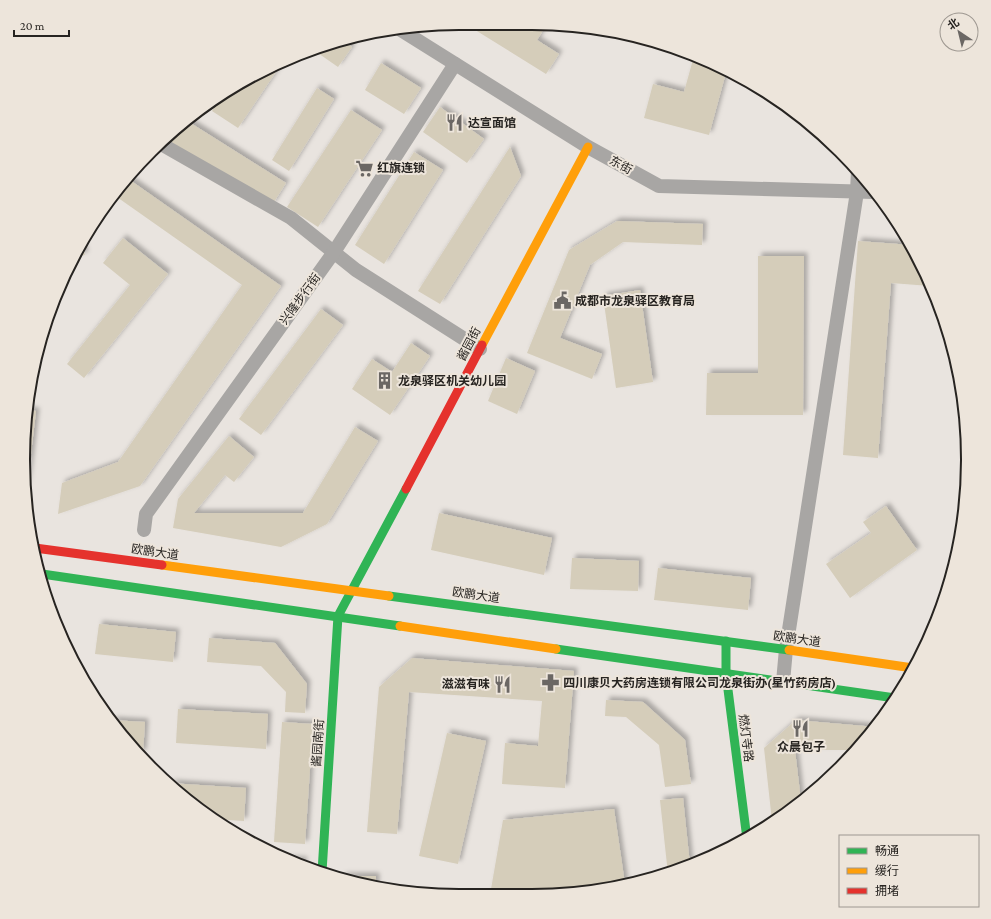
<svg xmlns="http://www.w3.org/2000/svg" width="991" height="919" viewBox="0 0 991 919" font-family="'Crimson Pro','Noto Sans SC',serif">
<defs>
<filter id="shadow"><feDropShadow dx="3.5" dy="-3.5" stdDeviation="2" flood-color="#0004"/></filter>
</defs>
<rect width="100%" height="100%" fill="#e9e4df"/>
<!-- building -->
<g fill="#d5cdba" filter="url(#shadow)">
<polygon points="547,24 537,40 559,54 546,74 472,28"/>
<polygon points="344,42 352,47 338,67 315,51"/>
<polygon points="694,56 727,69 709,135 644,118 653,84 684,92"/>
<polygon points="282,63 238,128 212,111 221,96 267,68"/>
<polygon points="381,63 421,88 404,114 365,90"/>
<polygon points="317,88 334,99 289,171 272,160"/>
<polygon points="440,107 484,139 467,163 423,132"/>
<polygon points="351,110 382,130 318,227 287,207"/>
<polygon points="194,113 189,122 286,183 272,205 166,139"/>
<polygon points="510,147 521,176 440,304 418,291"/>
<polygon points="414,152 443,170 384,264 355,245"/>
<polygon points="127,178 281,286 140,486 58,514 62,483 118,462 242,285 114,195"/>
<polygon points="617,221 703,224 702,245 623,242 590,265 560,338 602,354 592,379 527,353 569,250"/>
<polygon points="123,238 168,274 84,378 67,364 130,285 103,263"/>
<polygon points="81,241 85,255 75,257 78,250"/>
<polygon points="858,241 911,245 930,286 891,283 878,458 843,455"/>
<polygon points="758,256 804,256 803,415 706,415 707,373 758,373"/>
<polygon points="640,290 653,382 616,388 603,296"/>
<polygon points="321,309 343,325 261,435 239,419"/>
<polygon points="411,343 430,356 390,415 352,389 372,359 392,372"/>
<polygon points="506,358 535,371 517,414 488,401"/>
<polygon points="27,410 36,411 27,488 24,431"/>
<polygon points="355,427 378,441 327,524 281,547 173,528 178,499 229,436 254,457 234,482 225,475 194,513 303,513"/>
<polygon points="886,506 917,550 850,598 826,564 871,533 863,522"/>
<polygon points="439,513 552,538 544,575 431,550"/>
<polygon points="572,558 639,561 638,591 570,589"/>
<polygon points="658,568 751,578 748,610 654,600"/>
<polygon points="99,624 176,632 173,662 95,654"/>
<polygon points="209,638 275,643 307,684 305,713 285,712 286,692 261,666 207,662"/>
<polygon points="412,658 574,671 565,788 502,784 505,743 538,746 542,701 409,692 397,834 367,832 379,687"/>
<polygon points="606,700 643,702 685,740 691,784 665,787 659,745 626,717 605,716"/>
<polygon points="178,709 268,714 266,749 176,743"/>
<polygon points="111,720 145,722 143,753 138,753"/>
<polygon points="796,720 876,727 855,750 795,750 801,801 772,821 764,748"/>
<polygon points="282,722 313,724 305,844 274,842"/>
<polygon points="447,733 486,741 458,864 419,856"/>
<polygon points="169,783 246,788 244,821 213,819"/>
<polygon points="683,798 690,865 668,874 660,800"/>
<polygon points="614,809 625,884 589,892 490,895 503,820"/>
<polygon points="285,859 304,860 303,866 293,863"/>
<polygon points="342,876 376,876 376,888 342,878"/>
</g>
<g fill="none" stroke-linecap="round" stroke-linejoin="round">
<!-- street -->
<g stroke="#a8a6a4" stroke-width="14">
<polyline points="401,30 588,147 659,186 874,192"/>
<polyline points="161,144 291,218 356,270 480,349"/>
<polyline points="144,530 146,514 334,252 455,64"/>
<polyline points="783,682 786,649 857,192 858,170"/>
</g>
<!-- fast -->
<g stroke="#30b455" stroke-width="9">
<polyline points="42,574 400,626"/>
<polyline points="389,596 789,650"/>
<polyline points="726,641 726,674 747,839"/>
<polyline points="556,649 895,698"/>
<polyline points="322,872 338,616 406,489"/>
</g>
<!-- slow -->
<g stroke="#ff9f0a" stroke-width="9">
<polyline points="482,345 588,147"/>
<polyline points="162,565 389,596"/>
<polyline points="400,626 556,649"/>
<polyline points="789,650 913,668"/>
</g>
<!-- jam -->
<g stroke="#e5322d" stroke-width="9">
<polyline points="406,489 482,345"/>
<polyline points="35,548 162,565"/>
</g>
</g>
<!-- icons -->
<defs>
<symbol id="restaurant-bare" viewBox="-9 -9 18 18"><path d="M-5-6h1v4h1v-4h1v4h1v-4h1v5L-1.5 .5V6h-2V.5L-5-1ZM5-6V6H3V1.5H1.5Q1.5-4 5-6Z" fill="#6b6764" stroke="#ede5db" stroke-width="2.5" paint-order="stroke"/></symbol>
<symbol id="supermarket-bare" viewBox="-9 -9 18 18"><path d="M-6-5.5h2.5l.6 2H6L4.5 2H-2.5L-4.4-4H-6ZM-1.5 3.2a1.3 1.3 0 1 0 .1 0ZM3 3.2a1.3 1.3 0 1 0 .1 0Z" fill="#6b6764" stroke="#ede5db" stroke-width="2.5" paint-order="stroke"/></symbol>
<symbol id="civic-bare" viewBox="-9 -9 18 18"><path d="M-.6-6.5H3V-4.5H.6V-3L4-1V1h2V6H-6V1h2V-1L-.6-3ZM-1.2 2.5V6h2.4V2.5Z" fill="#6b6764" stroke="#ede5db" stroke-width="2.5" paint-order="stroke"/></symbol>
<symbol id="building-bare" viewBox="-9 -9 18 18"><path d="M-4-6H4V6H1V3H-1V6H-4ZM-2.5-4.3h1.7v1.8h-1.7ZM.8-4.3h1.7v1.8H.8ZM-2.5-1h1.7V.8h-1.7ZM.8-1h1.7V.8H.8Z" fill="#6b6764" stroke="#ede5db" stroke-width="2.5" paint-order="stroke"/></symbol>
<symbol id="pharmacy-bare" viewBox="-9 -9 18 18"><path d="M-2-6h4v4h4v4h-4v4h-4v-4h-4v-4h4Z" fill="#6b6764" stroke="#ede5db" stroke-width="2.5" paint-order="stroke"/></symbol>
</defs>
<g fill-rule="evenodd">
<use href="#restaurant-bare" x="442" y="110" width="25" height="25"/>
<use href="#supermarket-bare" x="352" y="156" width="25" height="25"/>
<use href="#civic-bare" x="550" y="288" width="25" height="25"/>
<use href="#building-bare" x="372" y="368" width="25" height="25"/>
<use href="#pharmacy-bare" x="538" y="670" width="25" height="25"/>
<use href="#restaurant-bare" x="490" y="672" width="25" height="25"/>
<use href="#restaurant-bare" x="788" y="716" width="25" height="25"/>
</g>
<g text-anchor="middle" stroke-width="4" stroke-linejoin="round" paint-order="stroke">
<!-- poi labels -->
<g font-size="12" font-weight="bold" fill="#272421" stroke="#ede5db" text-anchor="start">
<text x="468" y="127">达宣面馆</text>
<text x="377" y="172">红旗连锁</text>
<text x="575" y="305">成都市龙泉驿区教育局</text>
<text x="398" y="385">龙泉驿区机关幼儿园</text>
<text x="563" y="687">四川康贝大药房连锁有限公司龙泉街办(星竹药房店)</text>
<text x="490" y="688" text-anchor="end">滋滋有味</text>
<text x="801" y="751" text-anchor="middle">众晨包子</text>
</g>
<!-- street labels -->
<g font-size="12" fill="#272421" stroke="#ede5db">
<text transform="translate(621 165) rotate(29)" y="4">东街</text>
<text transform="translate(300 299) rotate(-54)" y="4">兴隆步行街</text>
<text transform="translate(469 344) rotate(-62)" y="4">酱园街</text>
<text transform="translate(155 552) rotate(8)" y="4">欧鹏大道</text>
<text transform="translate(476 595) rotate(8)" y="4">欧鹏大道</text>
<text transform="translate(797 639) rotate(8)" y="4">欧鹏大道</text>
<text transform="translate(746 738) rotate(83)" y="4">燃灯寺路</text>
<text transform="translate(318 743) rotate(-86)" y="4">酱园南街</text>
</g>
</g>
<!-- crop -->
<path d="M0 0H991V919H0ZM459 30H532A429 429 0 0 1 961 459V460A429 429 0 0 1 532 889H459A429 429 0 0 1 30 460V459A429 429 0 0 1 459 30Z" fill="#ede5db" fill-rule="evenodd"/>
<path fill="none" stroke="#272421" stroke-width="2" d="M459 30H532A429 429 0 0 1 961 459V460A429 429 0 0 1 532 889H459A429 429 0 0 1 30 460V459A429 429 0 0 1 459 30Z"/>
<!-- legend -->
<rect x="839" y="835" width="140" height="72" fill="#ede5db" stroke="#9e9891"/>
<rect x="847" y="848" width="20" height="6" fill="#30b455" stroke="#9e9891"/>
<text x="875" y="855" font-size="12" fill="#272421">畅通</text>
<rect x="847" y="868" width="20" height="6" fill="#ff9f0a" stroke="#9e9891"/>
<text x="875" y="875" font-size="12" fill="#272421">缓行</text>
<rect x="847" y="888" width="20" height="6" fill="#e5322d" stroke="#9e9891"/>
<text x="875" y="895" font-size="12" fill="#272421">拥堵</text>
<!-- north arrow -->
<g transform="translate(959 32) rotate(325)"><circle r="19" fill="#ede5db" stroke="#9e9891"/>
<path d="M0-3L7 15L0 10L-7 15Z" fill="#6b6764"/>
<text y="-6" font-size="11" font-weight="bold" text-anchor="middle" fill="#272421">北</text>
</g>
<!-- scale -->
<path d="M14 30v6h55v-6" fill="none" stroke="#272421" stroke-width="2"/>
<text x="20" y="30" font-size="12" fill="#272421" stroke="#ede5db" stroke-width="3" paint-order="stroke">20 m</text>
</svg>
